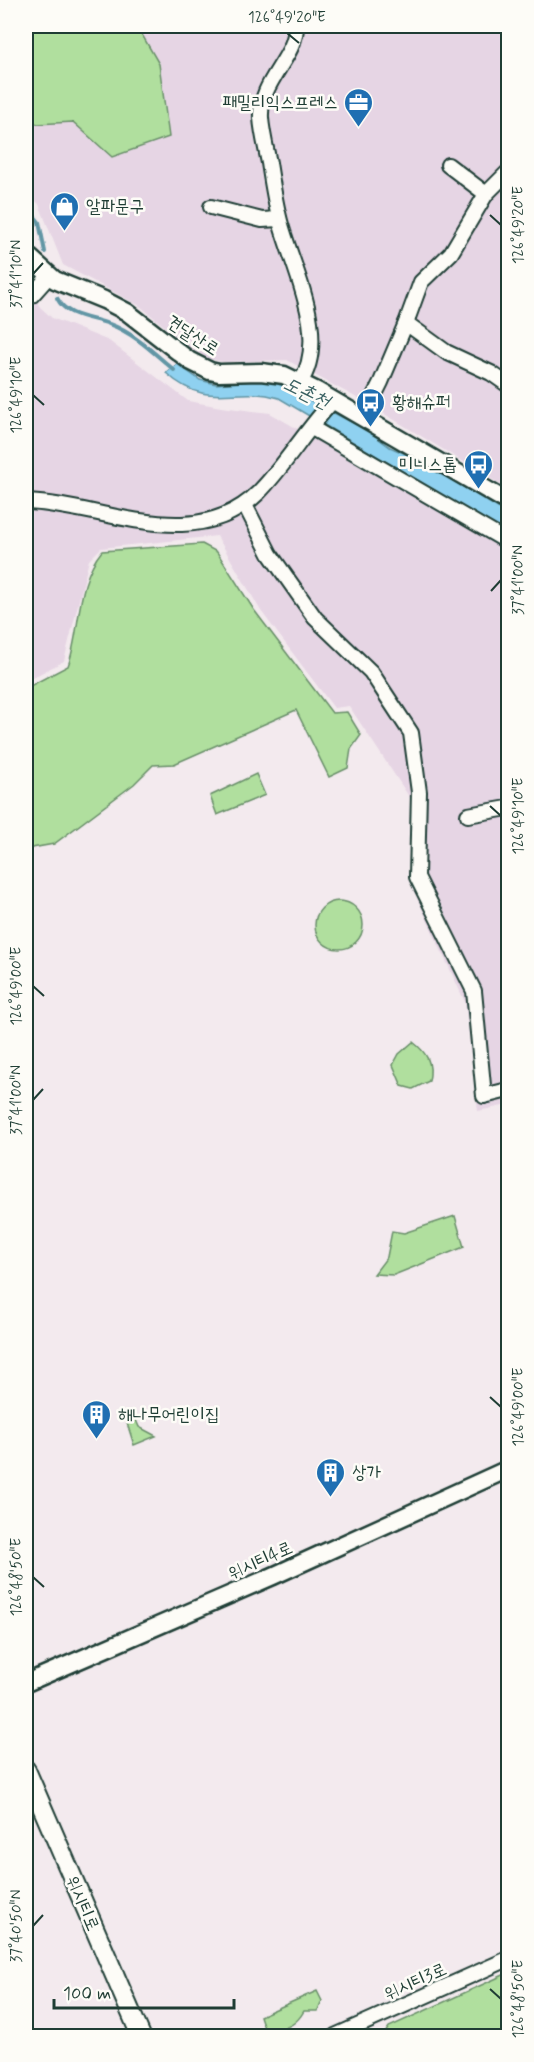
<svg xmlns="http://www.w3.org/2000/svg" width="534" height="2062" viewBox="0 0 534 2062" font-family="Mynerve,'Poor Story',sans-serif">
<rect width="100%" height="100%" fill="#f3eaee"/>
<filter id="ink" filterUnits="userSpaceOnUse"><feTurbulence type="fractalNoise" baseFrequency=".0167" numOctaves="2"/><feDisplacementMap in="SourceGraphic" scale="12" xChannelSelector="R" yChannelSelector="G"/><feConvolveMatrix kernelMatrix="1 2 1 2 8 2 1 2 1" color-interpolation-filters="sRGB"/></filter>
<g filter="url(#ink)">
<!-- built -->
<g fill="#e6d5e4">
<polygon points="26,26 508,26 508,489 370,405 287,360 224,362 208,359 189,347 140,306 63,265 39,204 26,193"/>
<polygon points="26,284 40,307 52,318 109,341 188,401 221,407 270,413 508,551 508,1105 478,1111 465,1002 411,885 410,798 349,706 334,708 261,611 217,536 101,548 89,560 64,661 26,681"/>
</g>
<!-- green -->
<g fill="#b0df9e" stroke="#688e69" stroke-width="1.5">
<polygon points="26,26 137,26 159,64 169,137 112,157 73,122 37,124 26,117"/>
<path d="M202,544L217,552L254,610L332,713L347,712L361,735L351,749L348,768L329,777L296,710L174,764L153,765L134,784L54,844L26,849V688L68,666C81,629 76,582 102,551Z"/>
<polygon points="256,774 265,795 217,815 210,796"/>
<circle cx="339" cy="925" r="24"/>
<path d="M413,1042C427,1053 433,1063 429,1081L413,1089L402,1086L393,1065L399,1054Z"/>
<polygon points="455,1216 464,1247 394,1275 374,1274 387,1257 392,1231 404,1233"/>
<polygon points="133,1413 139,1427 156,1436 134,1445 125,1417"/>
<polygon points="508,1973 508,2036 383,2036 389,2027"/>
<path d="M317,1991L322,2001L318,2011H304C295,2027 282,2032 264,2028L260,2016Z"/>
</g>
<!-- water -->
<path fill="#8fd1f0" stroke="#6296a5" stroke-width="1.5" d="M177,364L200,380L216,384L262,380L276,383L287,388L368,431L390,447L417,459L508,514V534L279,398C233,384 210,412 166,373Z"/>
<g fill="none" stroke-linecap="round" stroke-linejoin="round">
<!-- stream -->
<g stroke="#6296a5" stroke-width="4">
<polyline points="26,206 39,222 45,252"/>
<path d="M57,298C67,318 91,317 109,324C134,333 154,353 174,370"/>
</g>
<defs>
<g id="minor">
<path d="M296,26C296,58 259,81 261,118C262,132 266,148 269,163C272,182 275,202 280,221C293,270 330,336 300,383"/>
<polyline points="448,165 486,194"/>
<polyline points="211,207 262,220 279,219"/>
<polyline points="26,298 32,295 49,276"/>
<polyline points="406,323 446,352 491,373 508,385"/>
<polyline points="363,418 381,382 406,323 421,282 451,253 486,194 508,172"/>
<polyline points="312,428 508,542"/>
<path d="M26,502C101,504 194,556 258,493C286,465 306,429 333,401"/>
<polyline points="245,505 270,554 315,618 371,672 411,733 419,792 417,877 474,991 484,1096 508,1090"/>
<polyline points="468,815 508,808"/>
<polyline points="335,2036 508,1959"/>
</g>
<g id="tertiary">
<polyline points="26,254 55,280 104,300 127,312 190,361 210,371 219,373 261,372 284,375 317,391 508,502"/>
<polyline points="26,1683 273,1576 508,1469"/>
</g>
<polyline id="secondary" points="26,1770 141,2036"/>
</defs>
<!-- minor casing -->
<use href="#minor" stroke="#1f3d34" stroke-width="18"/>
<!-- tertiary casing -->
<use href="#tertiary" stroke="#1f3d34" stroke-width="21"/>
<!-- secondary casing -->
<use href="#secondary" stroke="#1f3d34" stroke-width="22"/>
<!-- minor -->
<use href="#minor" stroke="#fdfcf7" stroke-width="14"/>
<!-- tertiary -->
<use href="#tertiary" stroke="#fdfcf7" stroke-width="16"/>
<!-- secondary -->
<use href="#secondary" stroke="#fdfcf7" stroke-width="18"/>
</g>
</g>
<!-- ticks -->
<path fill="none" stroke="#1f3d34" stroke-width="2" d="M287,33L299,43M490,215L501,225M33,274L43,263M33,395L44,405M491,591L501,580M490,806L501,816M33,986L44,996M33,1100L43,1089M490,1397L501,1407M33,1577L44,1587M33,1926L43,1915M490,1989L501,1999"/>
<!-- icons -->
<defs>
<symbol id="office-pin" viewBox="-11 -11 22 30"><path d="M0 17L-7.5 6A9.5 9.5 0 1 1 7.5 6Z" fill="#1f6fb2" stroke="#fdfcf7"/><path d="M-6-3h4V-5.5h4V-3h4V5H-6ZM-1-4.5V-3h2v-1.5ZM-6 0V1H6V0Z" fill="#fff"/></symbol>
<symbol id="shop-pin" viewBox="-11 -11 22 30"><path d="M0 17L-7.5 6A9.5 9.5 0 1 1 7.5 6Z" fill="#1f6fb2" stroke="#fdfcf7"/><path d="M-5-2.5h2.3a2.7 3.5 0 0 1 5.4 0H5L5.5 6h-11ZM-1.5-2.5h3a1.5 2.3 0 0 0-3 0Z" fill="#fff"/></symbol>
<symbol id="bus-pin" viewBox="-11 -11 22 30"><path d="M0 17L-7.5 6A9.5 9.5 0 1 1 7.5 6Z" fill="#1f6fb2" stroke="#fdfcf7"/><path d="M-5-6H5V4H4V6H2V4H-2V6H-4V4H-5ZM-3.5-4V0h7V-4ZM-3.5 1.2v1.5H-2V1.2ZM2 1.2v1.5H3.5V1.2Z" fill="#fff"/></symbol>
<symbol id="building-pin" viewBox="-11 -11 22 30"><path d="M0 17L-7.5 6A9.5 9.5 0 1 1 7.5 6Z" fill="#1f6fb2" stroke="#fdfcf7"/><path d="M-4-6H4V6H1V3H-1V6H-4ZM-2.5-4.3h1.7v1.8h-1.7ZM.8-4.3h1.7v1.8H.8ZM-2.5-1h1.7V.8h-1.7ZM.8-1h1.7V.8H.8Z" fill="#fff"/></symbol>
</defs>
<g fill-rule="evenodd">
<use href="#office-pin" x="342" y="86" width="33" height="45"/>
<use href="#shop-pin" x="48" y="190" width="33" height="45"/>
<use href="#bus-pin" x="354" y="386" width="33" height="45"/>
<use href="#bus-pin" x="462" y="448" width="33" height="45"/>
<use href="#building-pin" x="80" y="1398" width="33" height="45"/>
<use href="#building-pin" x="314" y="1456" width="33" height="45"/>
</g>
<g text-anchor="middle" stroke-width="5" stroke-linejoin="round" paint-order="stroke">
<!-- poi labels -->
<g font-size="18" fill="#1f3d34" stroke="#fdfcf7" text-anchor="start">
<text x="338" y="108" text-anchor="end">패밀리익스프레스</text>
<text x="86" y="212">알파문구</text>
<text x="392" y="408">황해슈퍼</text>
<text x="457" y="470" text-anchor="end">미니스톱</text>
<text x="118" y="1420">해나무어린이집</text>
<text x="352" y="1478">상가</text>
</g>
<!-- street labels -->
<g font-size="18" fill="#1f3d34" stroke="#fdfcf7">
<text transform="translate(193 335) rotate(33)" y="6">견달산로</text>
<text transform="translate(260 1560) rotate(-24)" y="6">위시티4로</text>
<text transform="translate(83 1903) rotate(67)" y="6">위시티로</text>
<text transform="translate(415 1981) rotate(-24)" y="6">위시티3로</text>
</g>
<!-- water labels -->
<g font-size="20" font-style="italic" fill="#3b6263" stroke="#fdfcf7">
<text transform="translate(307 392) rotate(26)" y="7">도촌천</text>
</g>
</g>
<!-- margin -->
<rect width="534" height="2062" fill="none" stroke="#fdfcf7" stroke-width="66"/>
<!-- scale -->
<path d="M54 1999v9h180v-9" fill="none" stroke="#1f3d34" stroke-width="3"/>
<text x="63" y="1999" font-size="18" fill="#1f3d34" stroke="#fdfcf7" stroke-width="4.5" paint-order="stroke">100 m</text>
<rect x="33" y="33" width="468" height="1996" fill="none" stroke="#1f3d34" stroke-width="2"/>
<g font-size="15" text-anchor="middle" fill="#1f3d34">
<text x="287" y="22">126°49'20"E</text>
<text transform="translate(518 225) rotate(-90)" y="5">126°49'20"E</text>
<text transform="translate(16 274) rotate(-90)" y="5">37°41'10"N</text>
<text transform="translate(16 395) rotate(-90)" y="5">126°49'10"E</text>
<text transform="translate(518 580) rotate(-90)" y="5">37°41'00"N</text>
<text transform="translate(518 816) rotate(-90)" y="5">126°49'10"E</text>
<text transform="translate(16 986) rotate(-90)" y="5">126°49'00"E</text>
<text transform="translate(16 1100) rotate(-90)" y="5">37°41'00"N</text>
<text transform="translate(518 1407) rotate(-90)" y="5">126°49'00"E</text>
<text transform="translate(16 1577) rotate(-90)" y="5">126°48'50"E</text>
<text transform="translate(16 1926) rotate(-90)" y="5">37°40'50"N</text>
<text transform="translate(518 1999) rotate(-90)" y="5">126°48'50"E</text>
</g>
</svg>
